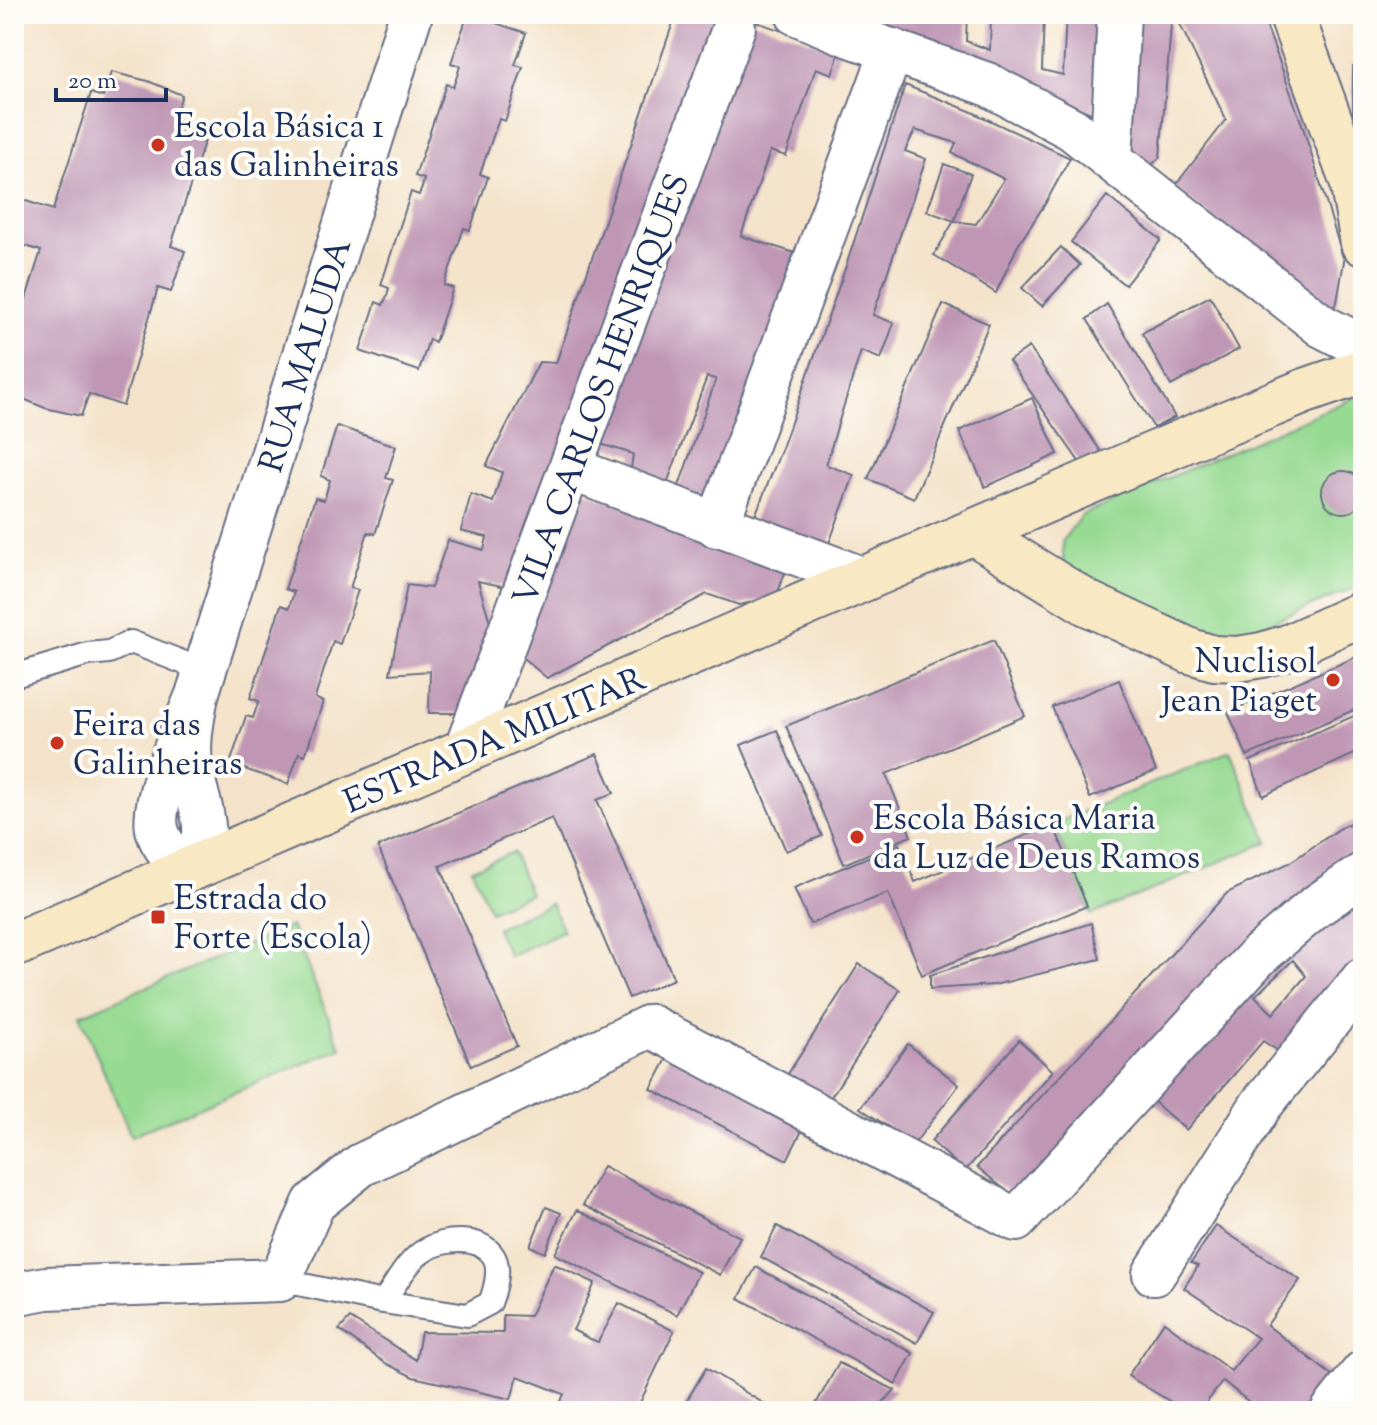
<svg xmlns="http://www.w3.org/2000/svg" width="1377" height="1425" viewBox="0 0 1377 1425" font-family="'Sorts Mill Goudy',serif">
<rect width="100%" height="100%" fill="#fdfcf7"/>
<filter id="ink" filterUnits="userSpaceOnUse"><feTurbulence type="fractalNoise" baseFrequency=".0125" numOctaves="2"/><feDisplacementMap in="SourceGraphic" scale="16" xChannelSelector="R" yChannelSelector="G"/><feConvolveMatrix kernelMatrix="1 2 1 2 8 2 1 2 1" color-interpolation-filters="sRGB"/></filter>
<filter id="wash" filterUnits="userSpaceOnUse"><feTurbulence type="fractalNoise" baseFrequency=".006" numOctaves="4" result="noise"/><feDisplacementMap in="SourceGraphic" scale="32" xChannelSelector="R" yChannelSelector="G"/><feGaussianBlur stdDeviation="1.8" result="paint"/><feColorMatrix in="noise" values="0 0 0 0 0 0 0 0 0 0 0 0 0 0 0 0 0 1.4 0 .05"/><feComposite in="paint" operator="in"/></filter>
<g filter="url(#wash)">
<rect width="100%" height="100%" fill="#f4e3ca"/>
<!-- green -->
<g fill="#97da92" stroke="#598478" stroke-width="2">
<polygon points="1363,394 1363,585 1249,631 1209,636 1083,581 1064,566 1062,541 1082,515"/>
<polygon points="1230,751 1268,842 1091,915 1053,824"/>
<polygon points="513,852 530,894 490,911 472,869"/>
<polygon points="551,903 563,931 509,956 496,928"/>
<polygon points="291,926 341,1048 131,1136 80,1015"/>
</g>
<g id="blocks">
<!-- building -->
<g fill="#bf97b5" fill-rule="evenodd">
<polygon points="468,14 526,33 515,65 523,67 505,121 499,119 480,174 488,177 470,230 464,228 444,285 453,288 435,342 429,339 419,371 360,351 376,302 383,305 387,296 389,288 381,285 411,192 419,195 422,188 424,179 415,176 446,84 453,87 457,76 460,66 451,63"/>
<polygon points="676,14 721,14 516,589 478,581 492,629 476,713 429,713 430,671 390,674 407,585 431,588 448,540 484,550 487,537 461,531 471,494 493,502 502,472 486,466 539,362 556,363"/>
<polygon points="848,14 901,14 912,19 912,14 967,14 966,41 990,50 991,14 1044,14 1042,70 1063,75 1066,14 1097,14 1093,114"/>
<polygon points="1136,14 1172,14 1160,157 1149,168 1126,148"/>
<polygon points="1175,14 1262,14 1302,124 1344,261 1337,302 1330,313 1174,187 1226,120"/>
<polygon points="745,18 840,51 832,74 816,68 786,156 770,151 741,236 798,254 710,503 678,489 716,379 707,377 666,486 630,476 633,454 591,441"/>
<polygon points="1353,66 1363,68 1363,149 1353,123"/>
<polygon points="111,72 148,81 182,95 174,119 208,130 171,246 185,251 171,292 158,288 123,406 89,394 81,416 45,408 14,395 17,372 14,371 14,337 41,251 14,242 14,197 53,210 91,93 103,97"/>
<polygon points="905,85 970,111 1070,158 1045,204 1017,247 996,293 934,255 954,221 976,224 1004,179 952,153 956,143 915,130 905,151 926,159 873,315 894,323 881,359 861,351 838,424 826,465 854,475 827,549 753,521 782,448 846,266"/>
<polygon points="944,164 971,174 954,221 927,211"/>
<polygon points="1107,196 1161,240 1125,285 1071,242"/>
<polygon points="1061,247 1080,265 1042,306 1022,288"/>
<polygon points="1210,296 1239,349 1171,386 1142,333"/>
<polygon points="943,304 989,324 914,498 868,479"/>
<polygon points="1107,304 1175,417 1154,428 1087,319"/>
<polygon points="1029,347 1104,456 1085,470 1009,361"/>
<polygon points="1032,398 1058,454 985,487 959,431"/>
<polygon points="337,426 396,446 386,478 393,480 375,534 368,532 350,588 358,590 340,644 333,641 315,698 323,702 305,755 299,753 288,784 230,764 246,716 253,718 256,709 259,701 250,698 281,605 289,608 294,592 285,589 315,498 324,500 330,480 321,476"/>
<circle cx="1343" cy="492" r="21"/>
<polygon points="573,487 787,567 776,597 739,605 707,594 547,678 517,653"/>
<polygon points="994,640 1025,716 886,774 911,836 844,864 786,726"/>
<polygon points="1363,654 1363,706 1247,756 1228,712"/>
<polygon points="1119,680 1156,771 1090,798 1052,707"/>
<polygon points="1363,712 1363,750 1263,796 1250,761"/>
<polygon points="777,730 822,836 786,851 741,745"/>
<polygon points="597,754 614,793 597,800 674,979 629,998 552,818 440,866 517,1046 471,1066 378,847"/>
<polygon points="1363,819 1363,861 1015,1198 977,1167 1227,893 1289,863 1345,825"/>
<polygon points="1053,824 1087,906 922,975 888,893 810,924 794,888 899,844 915,882"/>
<path d="M1363,887V967L1290,1059L1263,1041L1186,1130L1153,1101L1248,988ZM1293,960L1306,976L1273,1014L1255,996Z"/>
<polygon points="1091,923 1100,959 994,985 930,989 930,975"/>
<polygon points="859,964 900,990 829,1100 788,1074"/>
<polygon points="1019,1040 1053,1071 965,1171 931,1141"/>
<polygon points="908,1044 959,1085 914,1144 860,1108"/>
<polygon points="671,1051 807,1121 787,1160 651,1089"/>
<polygon points="603,1166 740,1237 720,1275 583,1205"/>
<polygon points="546,1207 561,1213 545,1253 530,1246"/>
<polygon points="577,1210 699,1272 677,1315 555,1254"/>
<polygon points="777,1226 934,1312 917,1343 761,1257"/>
<polygon points="1216,1226 1300,1280 1267,1325 1334,1377 1307,1411 1260,1411 1223,1381 1200,1411 1186,1411 1128,1376 1164,1322 1231,1371 1258,1338 1184,1288 1198,1266 1191,1263"/>
<polygon points="554,1264 595,1283 573,1330 588,1338 598,1342 619,1303 674,1331 636,1411 557,1411 564,1394 518,1376 511,1399 413,1377 385,1363 339,1330 350,1318 416,1360 421,1332 503,1333 503,1315 530,1316"/>
<polygon points="756,1267 913,1353 896,1384 739,1298"/>
<polygon points="839,1363 895,1390 874,1411 812,1411"/>
<polygon points="706,1368 776,1411 690,1411 683,1407"/>
</g>
</g>
</g>
<g filter="url(#ink)">
<use href="#blocks" fill-opacity="0" stroke="#676e84" stroke-width="2"/>
<g fill="none" stroke-linecap="round" stroke-linejoin="round">
<defs>
<g id="lane">
<polyline points="14,676 88,654 109,652 131,642 205,671"/>
<path d="M280,1280L383,1302L467,1315L490,1303C495,1290 502,1266 492,1254C478,1236 445,1239 427,1249C408,1259 396,1284 383,1302"/>
</g>
<g id="street">
<polyline points="797,14 848,35 987,84 1072,129 1322,326 1363,347"/>
<polyline points="1111,159 1119,14"/>
<polyline points="571,469 864,579"/>
<polyline points="717,526 892,50"/>
<path d="M197,695C193,718 188,741 191,764C197,809 215,822 195,868C177,861 162,849 157,829C151,799 185,725 197,695L411,14"/>
<polyline points="465,751 734,27"/>
<polyline points="1154,1274 1261,1105 1363,979"/>
<polyline points="14,1294 46,1288 280,1280 314,1203 361,1165 650,1026 1016,1220 1258,956 1315,907 1363,874"/>
<polyline points="1332,1411 1363,1372"/>
</g>
<g id="secondary">
<polyline points="1291,14 1352,181 1363,243"/>
<polyline points="973,532 1087,603 1190,651 1214,658 1238,659 1262,655 1288,647 1363,613"/>
<polyline points="14,945 1198,435 1305,391 1363,371"/>
</g>
</defs>
<!-- lane casing -->
<use href="#lane" stroke="#676e84" stroke-width="26"/>
<!-- street casing -->
<use href="#street" stroke="#676e84" stroke-width="46"/>
<!-- secondary casing -->
<use href="#secondary" stroke="#676e84" stroke-width="48"/>
<!-- lane -->
<use href="#lane" stroke="#fff" stroke-width="22"/>
<!-- street -->
<use href="#street" stroke="#fff" stroke-width="42"/>
<!-- secondary -->
<use href="#secondary" stroke="#f8e8c3" stroke-width="44"/>
</g>
</g>
<!-- markers -->
<g fill="#c8321e" stroke="#fdfcf7" stroke-width="3">
<circle cx="158" cy="145" r="8"/>
<circle cx="1333" cy="680" r="8"/>
<circle cx="57" cy="743" r="8"/>
<circle cx="857" cy="837" r="8"/>
<rect x="150" y="909" width="16" height="16" rx="4"/>
</g>
<g text-anchor="middle" stroke-width="8" stroke-linejoin="round" paint-order="stroke">
<!-- poi labels -->
<g font-size="34" fill="#1b2f5e" stroke="#fdfcf7" text-anchor="start">
<text x="174" y="137">Escola Básica 1<tspan x="174" dy="39">das Galinheiras</tspan></text>
<text x="1317" y="672" text-anchor="end">Nuclisol<tspan x="1317" dy="39">Jean Piaget</tspan></text>
<text x="73" y="735">Feira das<tspan x="73" dy="39">Galinheiras</tspan></text>
<text x="873" y="829">Escola Básica Maria<tspan x="873" dy="39">da Luz de Deus Ramos</tspan></text>
<text x="174" y="909">Estrada do<tspan x="174" dy="39">Forte (Escola)</tspan></text>
</g>
<!-- street labels -->
<g font-size="34" fill="#1b2f5e" stroke="#fdfcf7">
<text transform="translate(304 355) rotate(-73)" y="12">RUA MALUDA</text>
<text transform="translate(600 389) rotate(-70)" y="12">VILA CARLOS HENRIQUES</text>
<text transform="translate(494 739) rotate(-23)" y="12">ESTRADA MILITAR</text>
</g>
</g>
<!-- margin -->
<rect width="1377" height="1425" fill="none" stroke="#fdfcf7" stroke-width="48"/>
<!-- scale -->
<path d="M56 88v12h110v-12" fill="none" stroke="#1b2f5e" stroke-width="4"/>
<text x="68" y="88" font-size="24" fill="#1b2f5e" stroke="#fdfcf7" stroke-width="6" paint-order="stroke">20 m</text>
</svg>
